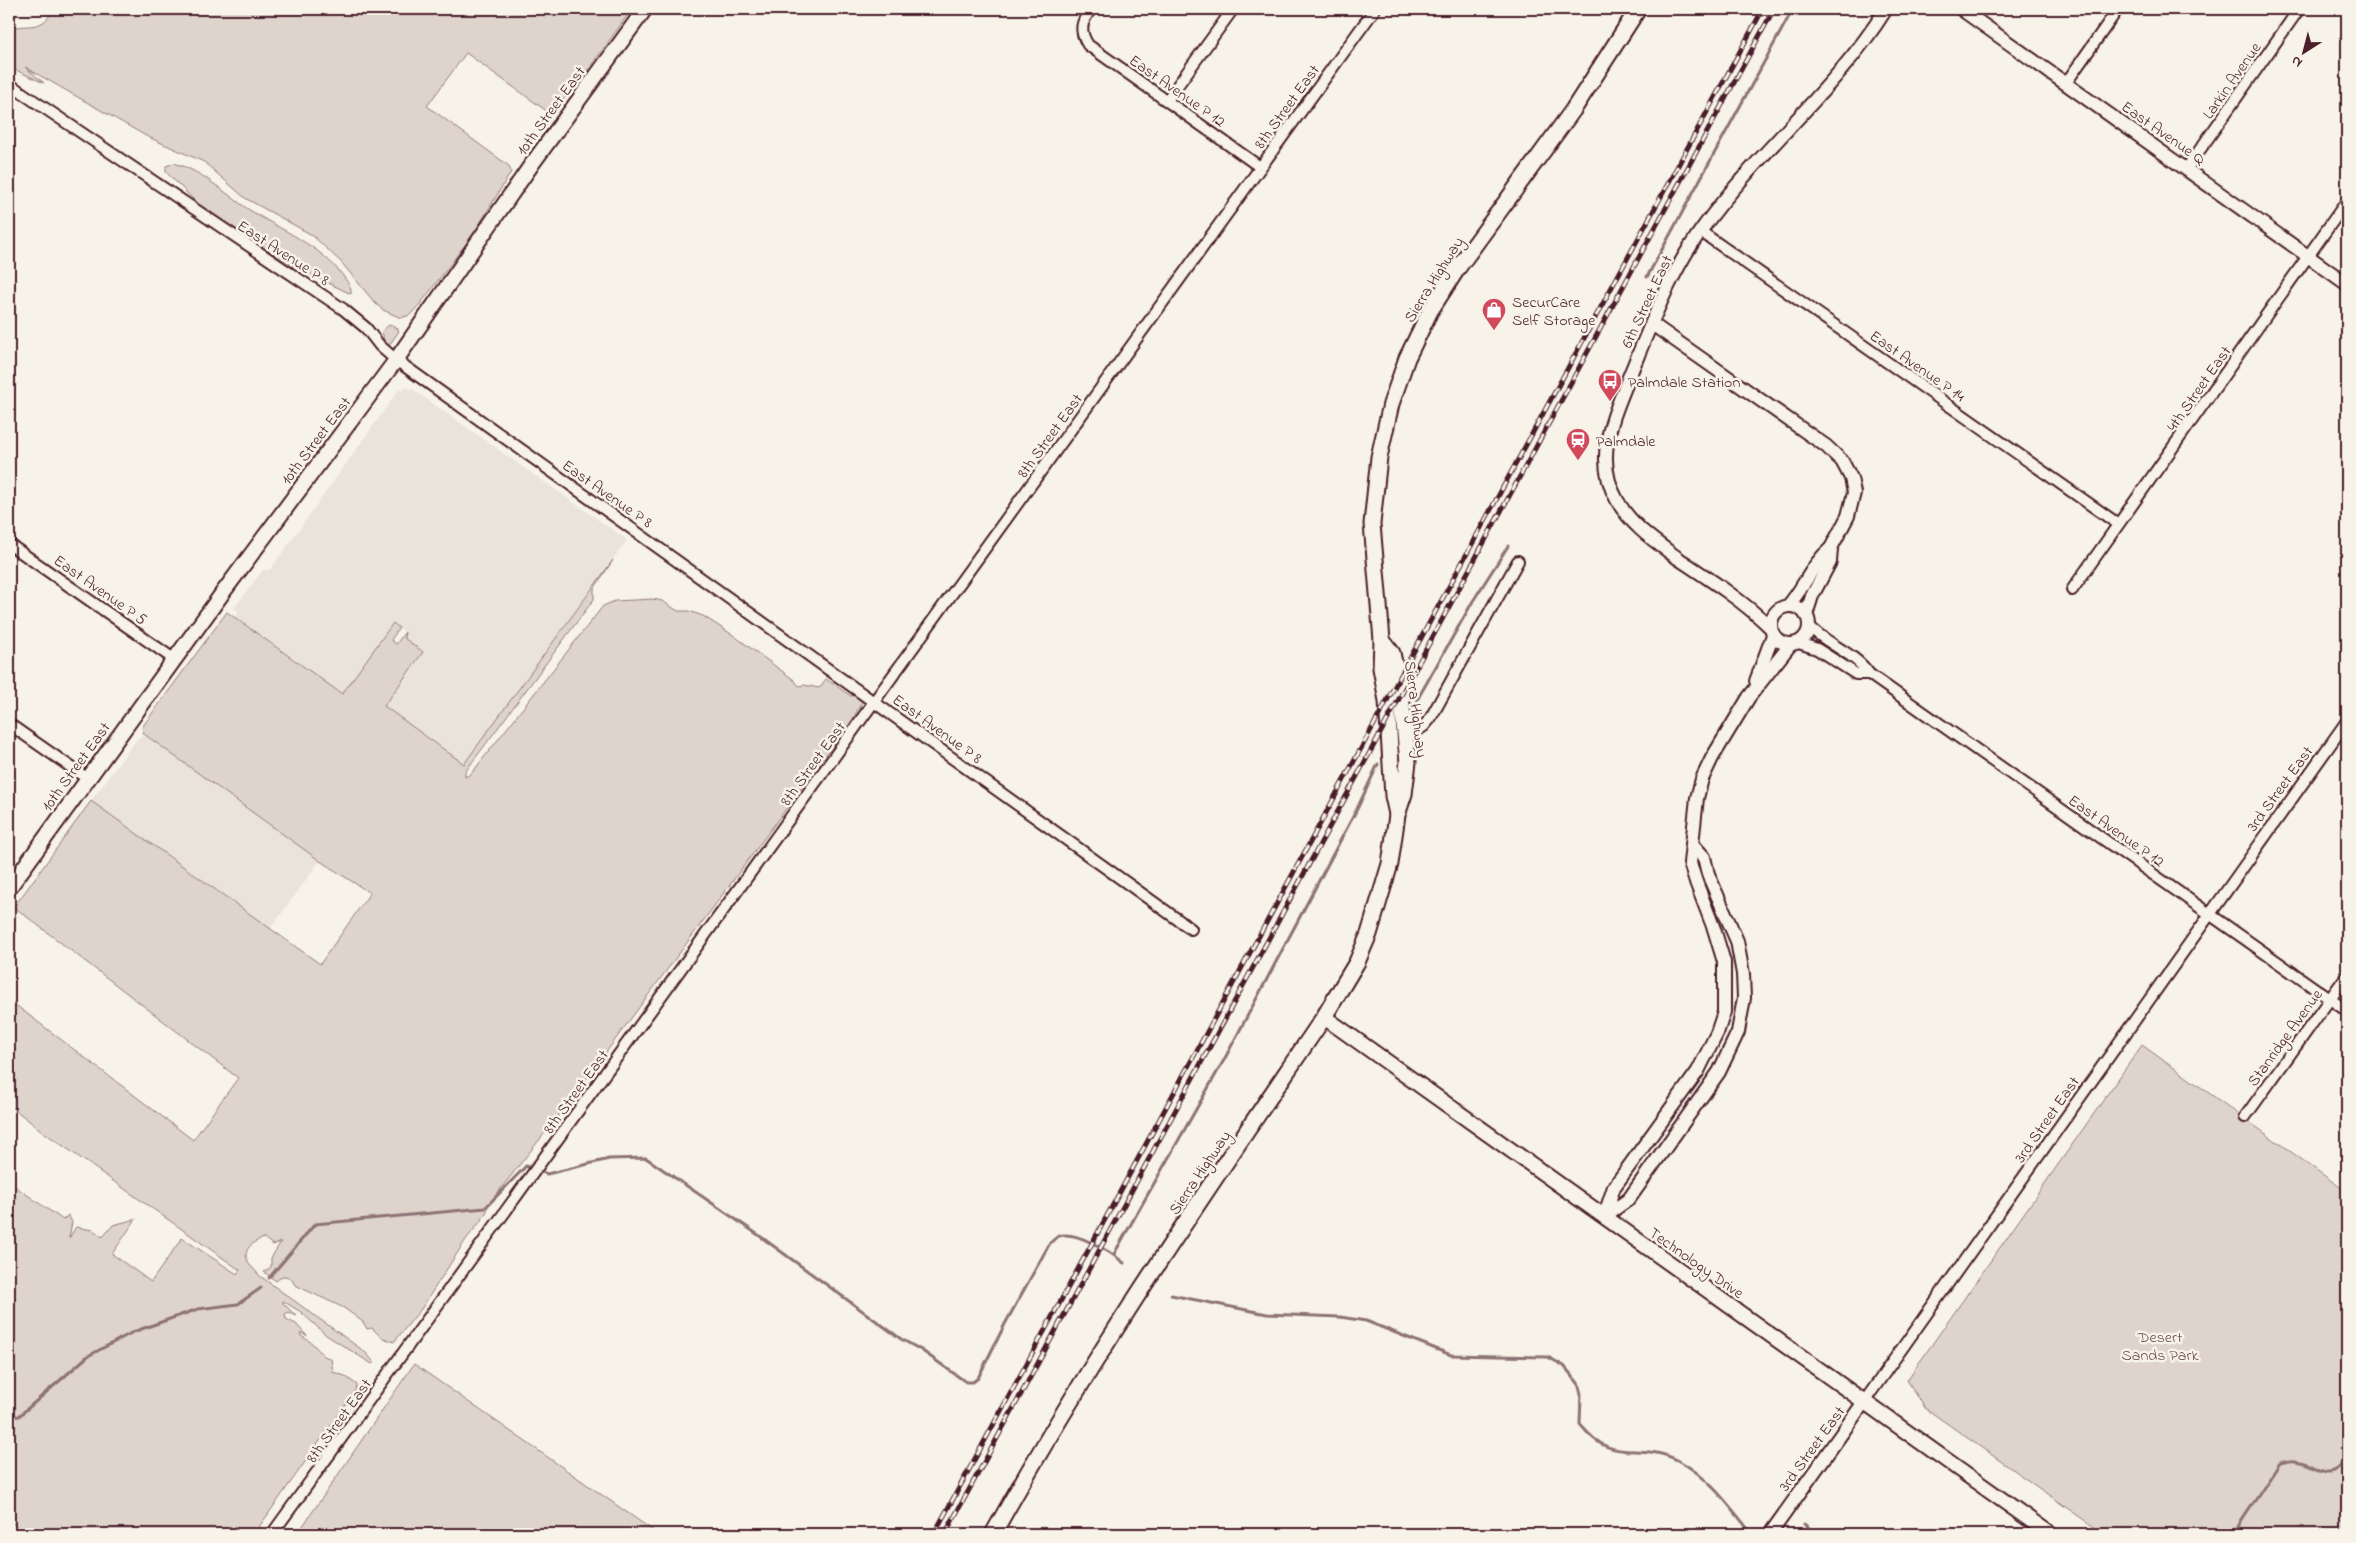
<svg xmlns="http://www.w3.org/2000/svg" width="2356" height="1543" viewBox="0 0 2356 1543" font-family="'Indie Flower',sans-serif">
<rect width="100%" height="100%" fill="#f7f3e8"/>
<filter id="ink" filterUnits="userSpaceOnUse"><feTurbulence type="fractalNoise" baseFrequency=".02" numOctaves="2"/><feDisplacementMap in="SourceGraphic" scale="10" xChannelSelector="R" yChannelSelector="G"/><feConvolveMatrix kernelMatrix="1 2 1 2 8 2 1 2 1" color-interpolation-filters="sRGB"/></filter>
<g filter="url(#ink)">
<!-- built -->
<g fill="#eae3da">
<polygon points="405,387 412,389 627,540 464,764 383,706 423,652 404,638 405,632 393,623 342,694 235,617 239,612 234,608 263,570 270,570 398,391"/>
<polygon points="144,734 320,861 270,929 91,801 136,740"/>
</g>
<!-- green -->
<g fill="#ded4cc" stroke="#947a7c">
<path d="M46,9H632L572,92L548,112L466,53L427,106L509,166L511,172L474,233L421,303L410,315L401,318L383,310L375,303L341,262L312,235L245,198L204,162L146,136L25,67L44,83L9,67V29C24,23 40,31 50,15Z"/>
<path d="M174,163C203,171 224,193 248,209C282,231 319,244 344,277C348,283 352,287 351,294L295,267L226,225L199,205L166,172V166Z"/>
<polygon points="389,325 397,328 399,331 388,347 384,341 382,331"/>
<path d="M613,560L594,589V599L465,772V777L471,774L603,606L615,601L653,599L662,601L678,611H689L703,616L733,635L794,680L799,686L804,685L819,688L826,679L851,696L856,695L862,702C852,718 850,732 834,744L567,1105L487,1206V1211L481,1221L467,1238L421,1309L394,1342L381,1337L372,1328L367,1329L363,1322L344,1308L295,1285C291,1279 291,1276 282,1276L276,1281L264,1272L271,1267V1258L281,1242L273,1245L264,1238C255,1241 246,1246 246,1256L249,1264L260,1276L365,1352L374,1362L372,1364L326,1335L301,1312L283,1301V1303L296,1316L288,1312L285,1314L286,1319L296,1324L307,1336L301,1333L300,1335L312,1343L324,1356L331,1359L333,1372L345,1376L357,1385L356,1390L254,1534H27L9,1521V1182L63,1220L68,1215L72,1222L69,1238L76,1227L93,1230L103,1237L113,1225L136,1219L112,1254L151,1282L182,1238L237,1274L240,1270L42,1131L9,1105V1000L193,1140L238,1078L14,907L91,801L320,964L370,893L320,861L144,734L142,728L145,723L227,612L342,694L393,623L399,628L391,640L396,644L405,632L404,638L423,652L384,706L464,764Z"/>
<polygon points="2142,1045 2347,1192 2347,1417 2340,1428 2347,1434 2347,1534 2104,1534 1925,1408 1907,1380"/>
<polygon points="414,1364 658,1534 300,1534 298,1533"/>
</g>
<g fill="none" stroke-linecap="round" stroke-linejoin="round">
<!-- stream -->
<g stroke="#8e7275" stroke-width="3">
<polyline points="1647,277 1793,9"/>
<polyline points="1417,700 1473,601 1508,546"/>
<polyline points="1114,1254 1224,1060 1357,809 1378,764"/>
<path d="M269,1278L315,1224L485,1208L526,1166L547,1174L609,1159L646,1158L757,1234L901,1339L921,1350L966,1382H973L978,1378L1005,1324L1050,1243C1053,1241 1056,1237 1059,1236C1076,1230 1112,1253 1124,1263"/>
<path d="M1171,1295L1267,1314L1340,1317L1366,1321L1451,1355L1548,1357L1564,1366L1578,1383L1581,1394L1580,1424C1614,1468 1637,1439 1679,1461C1709,1477 1731,1508 1752,1534"/>
<polyline points="9,1418 19,1416 88,1356 133,1332 198,1309 238,1304 261,1288"/>
<polyline points="1804,1524 1816,1534"/>
<path d="M2233,1534L2280,1463C2285,1462 2291,1460 2296,1461C2322,1465 2325,1485 2347,1459"/>
</g>
<defs>
<g id="minor">
<path d="M1091,9C1081,22 1079,31 1088,45L1260,167"/>
<polyline points="2066,83 2118,9"/>
<polyline points="9,84 343,309 366,328 380,346 396,360 1191,929"/>
<polyline points="1167,100 1233,9"/>
<polyline points="2187,168 2299,9"/>
<polyline points="1700,231 2118,524"/>
<polyline points="9,544 175,660"/>
<polyline points="2072,590 2347,201"/>
<path d="M1809,626C1826,644 1855,653 1869,674L2347,1011"/>
<polyline points="1799,643 1817,649 1856,674 1869,674"/>
<polyline points="9,724 88,779"/>
<polyline points="1406,738 1424,726 1430,719 1518,561"/>
<polyline points="2245,1117 2347,975"/>
<polyline points="1864,1402 2347,721"/>
<polyline points="272,1534 1375,9"/>
</g>
<g id="tertiary">
<polyline points="1961,9 2347,284"/>
<polyline points="1652,324 1826,446 1842,461 1851,478 1854,493 1848,516 1831,548 1830,562 1812,596 1806,615"/>
<circle cx="1790" cy="625" r="19"/>
<path d="M1788,606C1804,588 1812,564 1831,548"/>
<path d="M1770,627C1743,601 1711,580 1679,559C1656,542 1631,526 1617,500C1593,458 1613,418 1629,377C1650,327 1670,273 1702,229C1758,151 1835,91 1886,9"/>
<polyline points="1756,681 1773,635"/>
<polyline points="1604,1217 1614,1187 1698,1071 1717,1033 1724,1012 1724,962 1714,929 1696,882 1690,863 1697,798 1702,779 1712,758 1749,697 1790,645"/>
<polyline points="1604,1217 1629,1199 1719,1072 1738,1032 1744,998 1743,974 1737,941 1708,874 1704,857 1694,846"/>
<polyline points="1770,1534 1864,1402"/>
</g>
<g id="secondary">
<polyline points="9,888 224,591 396,360 532,164 645,9"/>
<polyline points="1324,1017 2050,1534"/>
</g>
<g id="primary">
<polyline points="1397,814 1393,796 1387,701 1381,668 1382,640 1372,524 1379,457 1391,404 1407,358 1430,311 1457,269 1573,110 1638,9"/>
<path d="M993,1534C1092,1355 1209,1187 1324,1017L1357,962L1369,934L1390,864L1397,815L1404,794L1408,762L1401,695L1392,653L1382,640"/>
</g>
</defs>
<!-- minor casing -->
<use href="#minor" stroke="#4a1f2b" stroke-width="14"/>
<!-- tertiary casing -->
<use href="#tertiary" stroke="#4a1f2b" stroke-width="16"/>
<!-- secondary casing -->
<use href="#secondary" stroke="#4a1f2b" stroke-width="18"/>
<!-- primary casing -->
<use href="#primary" stroke="#4a1f2b" stroke-width="19"/>
<!-- minor -->
<use href="#minor" stroke="#f7f3e8" stroke-width="10"/>
<!-- tertiary -->
<use href="#tertiary" stroke="#f7f3e8" stroke-width="12"/>
<!-- secondary -->
<use href="#secondary" stroke="#f7f3e8" stroke-width="14"/>
<!-- primary -->
<use href="#primary" stroke="#f7f3e8" stroke-width="15"/>
<defs>
<g id="rail">
<polyline points="934,1534 1763,9"/>
<polyline points="945,1534 1774,9"/>
</g>
</defs>
<!-- rail casing -->
<use href="#rail" stroke="#4a1f2b" stroke-width="5"/>
<!-- rail -->
<use href="#rail" stroke="#f7f3e8" stroke-width="3" stroke-dasharray="9" stroke-linecap="butt"/>
</g>
</g>
<!-- icons -->
<defs>
<symbol id="shop-pin" viewBox="-11 -11 22 30"><path d="M0 17L-7.5 6A9.5 9.5 0 1 1 7.5 6Z" fill="#d1495b" stroke="#f7f3e8"/><path d="M-5-2.5h2.3a2.7 3.5 0 0 1 5.4 0H5L5.5 6h-11ZM-1.5-2.5h3a1.5 2.3 0 0 0-3 0Z" fill="#fff"/></symbol>
<symbol id="bus-pin" viewBox="-11 -11 22 30"><path d="M0 17L-7.5 6A9.5 9.5 0 1 1 7.5 6Z" fill="#d1495b" stroke="#f7f3e8"/><path d="M-5-6H5V4H4V6H2V4H-2V6H-4V4H-5ZM-3.5-4V0h7V-4ZM-3.5 1.2v1.5H-2V1.2ZM2 1.2v1.5H3.5V1.2Z" fill="#fff"/></symbol>
<symbol id="station-pin" viewBox="-11 -11 22 30"><path d="M0 17L-7.5 6A9.5 9.5 0 1 1 7.5 6Z" fill="#d1495b" stroke="#f7f3e8"/><path d="M-3-6H3Q5-6 5-4V2Q5 4 3 4L4.5 6H3L1.5 4h-3L-3 6H-4.5L-3 4Q-5 4-5 2V-4Q-5-6-3-6ZM-3.5-4v3h7v-3ZM-3.5 1v1.5H-2V1ZM2 1v1.5H3.5V1Z" fill="#fff"/></symbol>
</defs>
<g fill-rule="evenodd">
<use href="#shop-pin" x="1480" y="296" width="28" height="38"/>
<use href="#bus-pin" x="1596" y="367" width="28" height="38"/>
<use href="#station-pin" x="1564" y="426" width="28" height="38"/>
</g>
<g text-anchor="middle" stroke-width="5" stroke-linejoin="round" paint-order="stroke">
<!-- street labels -->
<g font-size="16" fill="#4a1f2b" stroke="#f7f3e8">
<text transform="translate(2231 80) rotate(-55)" y="6">Larkin Avenue</text>
<text transform="translate(1178 90) rotate(35)" y="6">East Avenue P 12</text>
<text transform="translate(1286 106) rotate(-54)" y="6">8th Street East</text>
<text transform="translate(550 110) rotate(-54)" y="6">10th Street East</text>
<text transform="translate(2164 132) rotate(35)" y="6">East Avenue Q</text>
<text transform="translate(284 252) rotate(33)" y="6">East Avenue P 8</text>
<text transform="translate(1433 279) rotate(-58)" y="6">Sierra Highway</text>
<text transform="translate(1646 301) rotate(-65)" y="6">6th Street East</text>
<text transform="translate(1918 365) rotate(35)" y="6">East Avenue P 14</text>
<text transform="translate(2198 388) rotate(-55)" y="6">4th Street East</text>
<text transform="translate(1049 435) rotate(-54)" y="6">8th Street East</text>
<text transform="translate(315 440) rotate(-53)" y="6">10th Street East</text>
<text transform="translate(608 493) rotate(35)" y="6">East Avenue P 8</text>
<text transform="translate(101 589) rotate(35)" y="6">East Avenue P 5</text>
<text transform="translate(1417 709) rotate(83)" y="6">Sierra Highway</text>
<text transform="translate(938 728) rotate(36)" y="6">East Avenue P 8</text>
<text transform="translate(812 763) rotate(-54)" y="6">8th Street East</text>
<text transform="translate(75 766) rotate(-54)" y="6">10th Street East</text>
<text transform="translate(2279 788) rotate(-54)" y="6">3rd Street East</text>
<text transform="translate(2117 830) rotate(35)" y="6">East Avenue P 12</text>
<text transform="translate(2284 1037) rotate(-54)" y="6">Stanridge Avenue</text>
<text transform="translate(575 1091) rotate(-54)" y="6">8th Street East</text>
<text transform="translate(2046 1119) rotate(-55)" y="6">3rd Street East</text>
<text transform="translate(1199 1172) rotate(-56)" y="6">Sierra Highway</text>
<text transform="translate(1697 1262) rotate(35)" y="6">Technology Drive</text>
<text transform="translate(338 1420) rotate(-54)" y="6">8th Street East</text>
<text transform="translate(1811 1448) rotate(-54)" y="6">3rd Street East</text>
</g>
<!-- poi labels -->
<g font-size="16" fill="#4a1f2b" stroke="#f7f3e8" text-anchor="start">
<text x="1512" y="307">SecurCare<tspan x="1512" dy="18">Self Storage</tspan></text>
<text x="1628" y="387">Palmdale Station</text>
<text x="1596" y="446">Palmdale</text>
</g>
<!-- park labels -->
<g font-size="16" fill="#6f4c53" stroke="#f7f3e8">
<text x="2160" y="1342">Desert<tspan x="2160" dy="18">Sands Park</tspan></text>
</g>
</g>
<!-- margin -->
<rect width="2356" height="1543" fill="none" stroke="#f7f3e8" stroke-width="30"/>
<rect x="15" y="15" width="2326" height="1513" fill="none" stroke="#4a1f2b" stroke-width="2" filter="url(#ink)"/>
<!-- north arrow -->
<g transform="translate(2304 52) rotate(216)" stroke="#f7f3e8" stroke-width="4" paint-order="stroke">
<path d="M0-4L9 19L0 12L-9 19Z" fill="#4a1f2b"/>
<text y="-8" font-size="14" font-weight="bold" text-anchor="middle" fill="#4a1f2b">N</text>
</g>
</svg>
